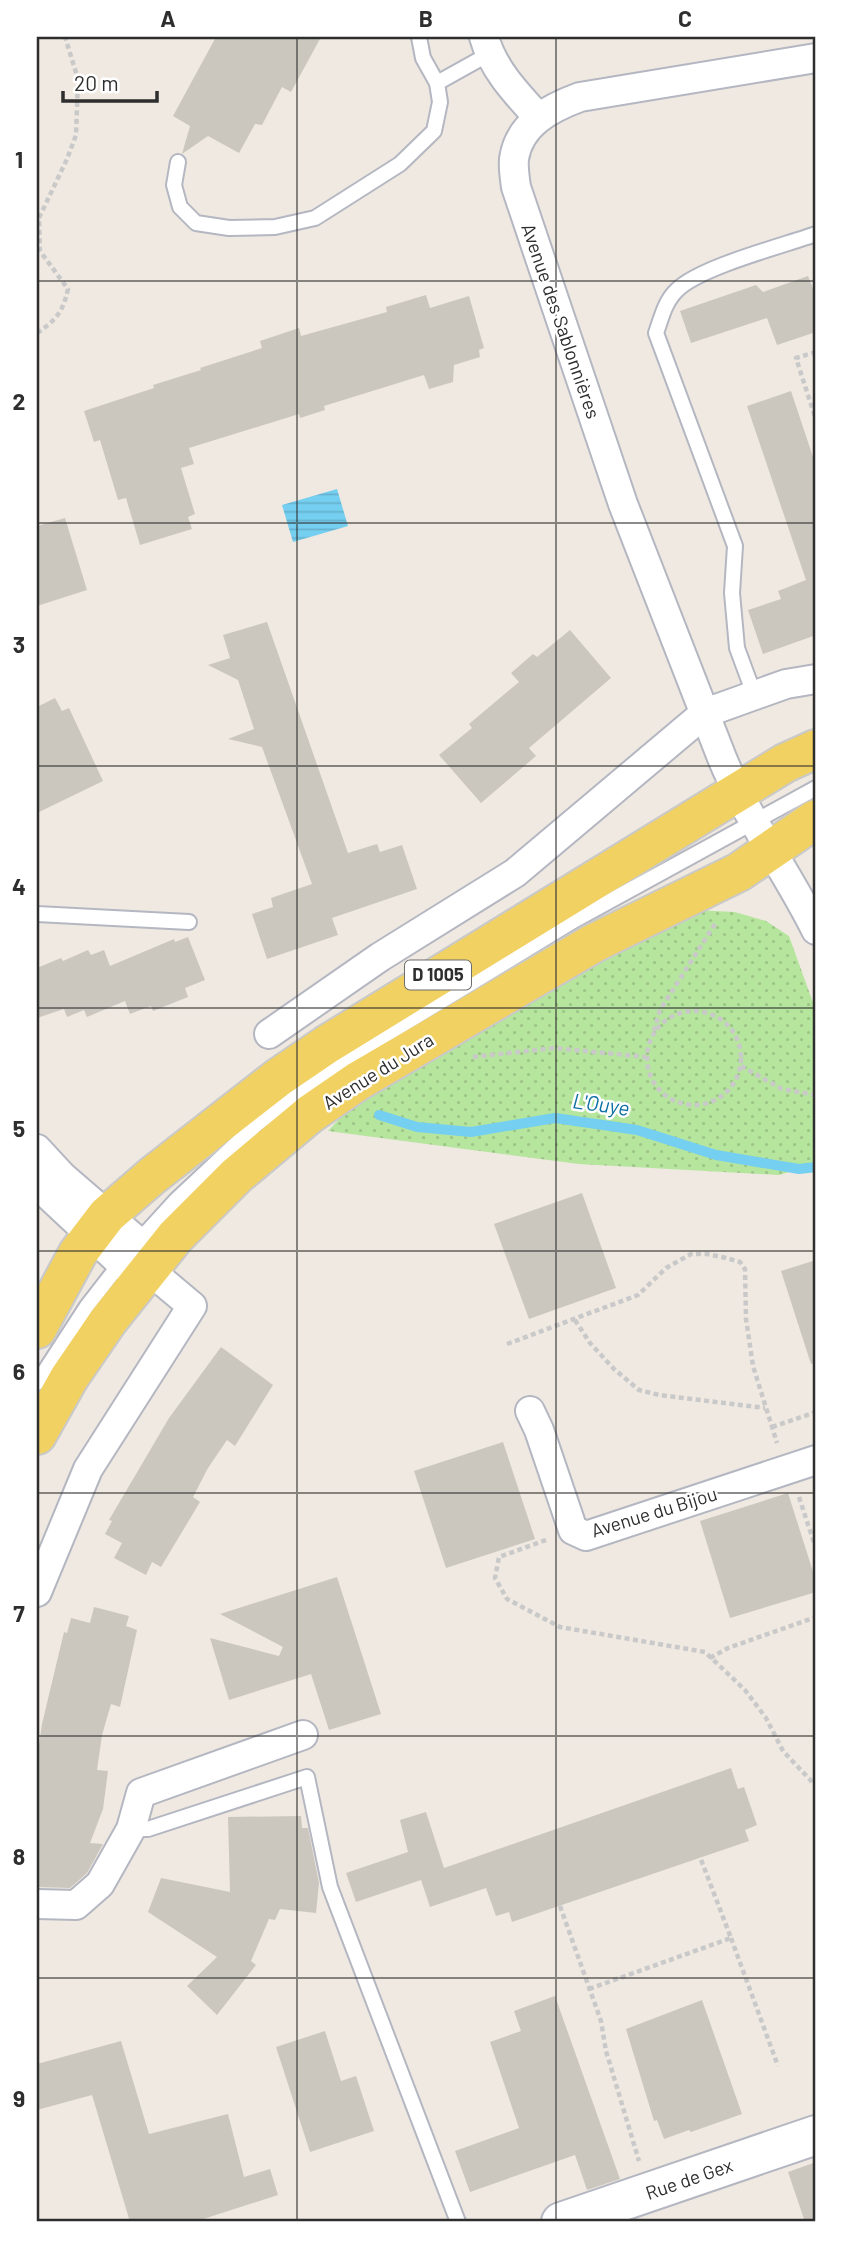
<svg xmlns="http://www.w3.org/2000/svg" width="853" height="2259" viewBox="0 0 853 2259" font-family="Barlow,sans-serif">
<defs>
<pattern id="park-dots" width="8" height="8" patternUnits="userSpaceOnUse" patternTransform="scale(1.75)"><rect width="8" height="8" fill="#b6e59e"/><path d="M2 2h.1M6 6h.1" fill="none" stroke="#9dc588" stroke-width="1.8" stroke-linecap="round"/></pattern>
<pattern id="water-rules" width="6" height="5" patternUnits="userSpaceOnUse" patternTransform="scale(1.75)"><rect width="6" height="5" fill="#75cff0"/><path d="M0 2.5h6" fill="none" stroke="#66b2ce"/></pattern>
</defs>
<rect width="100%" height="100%" fill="#efe9e1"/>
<!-- park -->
<polygon fill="url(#park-dots)" points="694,910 735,912 766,921 789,936 816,1011 816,1164 779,1175 579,1164 328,1131 368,1088"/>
<!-- water -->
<polygon fill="url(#water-rules)" points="337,489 348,526 293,542 282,505"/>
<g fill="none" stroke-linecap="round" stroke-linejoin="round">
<!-- stream -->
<polyline stroke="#75cff0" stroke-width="10" points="379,1115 417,1127 471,1132 555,1118 637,1130 716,1155 799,1169 816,1167"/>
</g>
<!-- building -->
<g fill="#cbc7bf">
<polygon points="216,37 321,37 291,92 282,87 262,125 255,124 239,153 208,136 182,154 190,126 173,116"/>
<polygon points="808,276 816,296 816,332 777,345 767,318 691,343 680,311 756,285 763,292"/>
<polygon points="426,295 430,308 469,296 484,348 479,350 480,357 454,365 453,382 429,389 424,375 324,406 325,410 300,418 299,414 189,448 194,464 181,468 195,514 188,517 192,529 140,545 126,498 118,500 100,440 94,442 84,411 154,388 153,385 201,370 200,368 262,348 260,341 299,328 301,336 387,312 386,307"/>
<polygon points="791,391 816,466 816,635 763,654 748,610 781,599 778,591 806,580 747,406"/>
<polygon points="65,518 87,590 37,606 37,526"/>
<polygon points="267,622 348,853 377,844 380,852 402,845 417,889 332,918 338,935 267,959 252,914 273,907 271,898 312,884 262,747 228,739 254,729 238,680 208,665 230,658 223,635"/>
<polygon points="570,630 611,678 529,748 536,756 481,803 439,755 472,728 469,724 519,682 511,673 533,654 537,657"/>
<polygon points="55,698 62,711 69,708 103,781 37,813 37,707"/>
<polygon points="188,937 205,980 185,988 188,997 153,1011 151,1006 130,1014 125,1001 87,1017 84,1010 67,1017 64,1009 37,1018 37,968 61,958 63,961 88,950 91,955 104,950 110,966 174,939 175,942"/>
<polygon points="582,1193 616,1288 529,1319 494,1224"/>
<polygon points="816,1260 816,1363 811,1364 781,1271"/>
<polygon points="221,1347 273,1385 235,1446 227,1440 208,1468 193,1497 200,1502 161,1567 152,1562 146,1575 114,1558 122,1543 105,1534 112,1521 109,1520 169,1418"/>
<polygon points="503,1442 535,1539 446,1568 414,1471"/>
<polygon points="788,1493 816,1581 816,1592 730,1618 700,1521"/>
<polygon points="337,1577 381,1714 329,1730 311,1674 229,1700 210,1638 279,1656 283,1647 220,1614"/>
<polygon points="94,1607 129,1616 126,1626 137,1630 120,1707 111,1704 102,1735 97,1770 108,1771 103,1809 90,1843 103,1844 87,1873 70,1888 37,1887 37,1760 42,1724 64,1632 67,1633 71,1618 90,1623"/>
<polygon points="731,1768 738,1789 744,1787 757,1825 745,1830 749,1841 512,1922 509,1912 496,1916 486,1888 430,1907 421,1880 356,1902 346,1873 408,1852 400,1820 426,1812 444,1868"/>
<polygon points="301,1816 302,1828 308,1828 319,1883 316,1913 280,1909 275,1920 269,1919 251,1961 256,1965 217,2015 187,1986 217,1957 148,1912 161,1878 230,1892 228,1817"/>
<polygon points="555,1996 620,2179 587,2190 575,2155 470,2192 455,2151 519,2128 490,2042 521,2031 514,2011"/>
<polygon points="702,2000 742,2114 691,2132 689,2130 664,2139 657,2120 654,2121 626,2029"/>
<polygon points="325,2031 341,2081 356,2076 374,2131 310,2152 276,2047"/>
<polygon points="121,2041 149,2134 228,2114 244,2177 270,2169 278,2195 194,2222 130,2222 92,2095 37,2110 37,2064"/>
<polygon points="816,2162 816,2222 805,2222 788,2172"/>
</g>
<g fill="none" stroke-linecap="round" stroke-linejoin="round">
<defs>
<g id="service">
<polyline points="437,83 489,54"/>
<polyline points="178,162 174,185 180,207 196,223 229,228 275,227 315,218 400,164 434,131 440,102 437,83 423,58 419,37"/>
<path d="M754,694L737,648L732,593L735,546L656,333C661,319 665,301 677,290C700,267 782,246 816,234"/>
<polyline points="37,914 189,922"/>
<polyline points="135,1245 177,1199 257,1124 338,1064 575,920 816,788"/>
<polyline points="37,1383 87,1306 122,1261"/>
<polyline points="131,1829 148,1829 307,1777 330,1887 458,2222"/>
</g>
<g id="minor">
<path d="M484,37C493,69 515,92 538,117"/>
<path d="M816,58L580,97C550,108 519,124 514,159C513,168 515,179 516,187L623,504L722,758C747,819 787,871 816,930"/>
<polyline points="269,1034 380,957 515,873 705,713 786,684 816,679"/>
<polyline points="37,1149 62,1176 157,1258"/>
<polyline points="37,1181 45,1192 139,1280"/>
<polyline points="530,1411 539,1430 573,1530 586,1536 816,1460"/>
<polyline points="37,1592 88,1469 192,1306 148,1269"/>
<polyline points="37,1904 76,1905 100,1884 131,1829 141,1793 303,1735"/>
</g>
<polyline id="secondary" points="561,2222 816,2135"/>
<g id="primary">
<polyline points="37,1329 78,1253 107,1215 152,1176 279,1077 326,1045 785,763 816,749"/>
<polyline points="37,1435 69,1378 108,1321 175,1237 237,1175 310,1114 358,1081 594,943 739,872 816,819"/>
</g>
</defs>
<!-- service casing -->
<use href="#service" stroke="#b4b7c1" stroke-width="18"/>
<!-- minor casing -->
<use href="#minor" stroke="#b4b7c1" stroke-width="32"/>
<!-- secondary casing -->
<use href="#secondary" stroke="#b4b7c1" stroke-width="42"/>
<!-- primary casing -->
<use href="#primary" stroke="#c9c9c9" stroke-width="42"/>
<!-- path -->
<g stroke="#c9c9c9" stroke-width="4.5" stroke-dasharray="5 3.5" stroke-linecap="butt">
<path d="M37,333C56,320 63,312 68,289L40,251L39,218L67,159L76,135L78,79L65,37"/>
<polyline points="816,352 796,358 816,420"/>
<circle cx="694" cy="1058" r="47"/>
<polyline points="654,1031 660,1010 715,924"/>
<polyline points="473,1057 554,1048 646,1057"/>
<polyline points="741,1066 782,1089 816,1095"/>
<polyline points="575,1320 590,1343 614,1369 639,1390 659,1395 765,1408"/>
<polyline points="507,1344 638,1295 666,1268 691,1254 707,1254 726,1258 740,1262 745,1269 746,1319 753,1366 777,1443"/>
<polyline points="772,1427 816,1412"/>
<polyline points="799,1497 816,1549"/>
<polyline points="546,1540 499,1557 495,1578 507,1599 560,1627 705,1652 745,1690 766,1718 783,1751 816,1786"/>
<polyline points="710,1658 728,1648 816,1617"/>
<polyline points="560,1906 601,2021 606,2051 639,2161"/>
<polyline points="731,1938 778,2066"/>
<polyline points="589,1989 731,1938 700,1857"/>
</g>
<!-- service -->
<use href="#service" stroke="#fff" stroke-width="14"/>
<!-- minor -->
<use href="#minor" stroke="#fff" stroke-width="28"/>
<!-- secondary -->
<use href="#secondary" stroke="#fff" stroke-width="38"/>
<!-- primary -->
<use href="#primary" stroke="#f2d163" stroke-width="38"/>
</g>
<!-- grid -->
<path fill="none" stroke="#2e2e2e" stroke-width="2" stroke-opacity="0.55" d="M297,37V2222M556,37V2222M37,281H816M37,523H816M37,766H816M37,1008H816M37,1251H816M37,1493H816M37,1736H816M37,1978H816"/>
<g text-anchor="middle" stroke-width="5" stroke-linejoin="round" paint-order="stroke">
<!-- shield labels -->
<rect fill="#fff" stroke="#6d6d6d" stroke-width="2" x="405" y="960.5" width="66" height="29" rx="5"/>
<g font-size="18" font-weight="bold" fill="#2e2e2e">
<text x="438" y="981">D 1005</text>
</g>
<!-- street labels -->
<g font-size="19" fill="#2e2e2e" stroke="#fff">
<text transform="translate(561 321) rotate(71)" y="7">Avenue des Sablonnières</text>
<text transform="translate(378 1071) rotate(-32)" y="7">Avenue du Jura</text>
<text transform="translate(654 1512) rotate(-17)" y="7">Avenue du Bijou</text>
<text transform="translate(689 2179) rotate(-19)" y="7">Rue de Gex</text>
</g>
<!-- water labels -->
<g font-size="21" font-style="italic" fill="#0d6fa3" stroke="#fff">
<text transform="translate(601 1105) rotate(8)" y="7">L'Ouye</text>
</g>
</g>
<!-- border -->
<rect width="853" height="2259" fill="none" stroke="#ffffff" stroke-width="77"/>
<!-- scale -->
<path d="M63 91v10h94v-10" fill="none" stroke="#2e2e2e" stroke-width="3.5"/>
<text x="74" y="91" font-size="21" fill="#2e2e2e" stroke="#ffffff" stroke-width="5" paint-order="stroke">20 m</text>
<rect x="38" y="38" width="776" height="2182" fill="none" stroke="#2e2e2e" stroke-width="2.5"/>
<g font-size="23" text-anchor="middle" font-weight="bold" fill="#2e2e2e">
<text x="168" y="27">A</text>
<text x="426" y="27">B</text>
<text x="685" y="27">C</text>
<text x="19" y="168">1</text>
<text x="19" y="410">2</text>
<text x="19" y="653">3</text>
<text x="19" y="895">4</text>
<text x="19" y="1137">5</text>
<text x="19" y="1380">6</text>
<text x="19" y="1622">7</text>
<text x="19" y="1865">8</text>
<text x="19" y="2107">9</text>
</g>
</svg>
